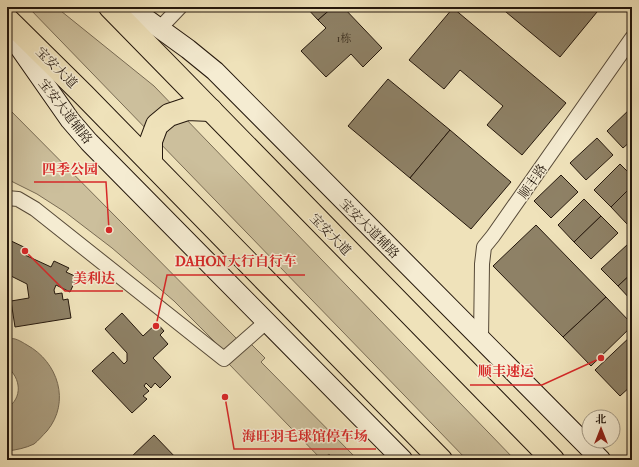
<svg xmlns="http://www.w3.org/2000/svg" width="639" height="467" viewBox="0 0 639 467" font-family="'IM FELL French Canon','Noto Serif SC',serif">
<rect width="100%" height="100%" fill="#efe2ba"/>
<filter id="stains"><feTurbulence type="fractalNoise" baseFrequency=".005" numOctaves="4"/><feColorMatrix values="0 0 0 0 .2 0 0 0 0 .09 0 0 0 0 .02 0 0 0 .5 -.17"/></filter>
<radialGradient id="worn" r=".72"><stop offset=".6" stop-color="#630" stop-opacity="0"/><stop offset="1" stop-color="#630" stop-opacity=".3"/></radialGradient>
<!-- green -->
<g fill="#ccbf9c" stroke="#786b54">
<polygon points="28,7 56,7 154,86 515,460 467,460"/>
<polygon points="7,107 237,339 224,351 174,301 112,248 65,212 37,194 7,179"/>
<polygon points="250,343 265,358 261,362 358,460 335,460 329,454 322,460 228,363"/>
</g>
<!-- water -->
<path fill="#aa9d7f" stroke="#746751" d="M7,339C15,337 20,341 27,345C58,362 71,402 47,431C43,435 38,441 34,444C26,448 16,450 7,451V408C23,398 21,378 7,367Z"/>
<!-- building -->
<g fill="#8e8166" stroke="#24170c">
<polygon points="306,7 333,7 318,20"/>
<polygon points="333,7 343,7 382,48 363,67 351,54 326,77 301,51 326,28 318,20"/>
<polygon points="500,7 591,7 597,12 560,57"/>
<polygon points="453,8 566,103 522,155 487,125 503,106 460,70 444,89 409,60"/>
<polygon points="388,79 450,130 410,178 348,126"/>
<polygon points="632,107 632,140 623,148 607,131"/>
<polygon points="450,130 511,182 471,229 410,178"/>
<polygon points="597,138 613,155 586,180 570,163"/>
<polygon points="620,164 632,176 632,186 611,207 594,190"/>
<polygon points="561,175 578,192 551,218 534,201"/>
<polygon points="632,186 632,219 627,224 611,207"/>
<polygon points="584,199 601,216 574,242 558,225"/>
<polygon points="601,216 618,233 591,259 574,242"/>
<polygon points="536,225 606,297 563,337 493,266"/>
<polygon points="7,239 28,249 25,255 51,267 54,261 69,268 66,272 77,277 70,292 56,285 54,290 55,294 62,293 63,300 68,299 71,318 15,327 11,301 29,298 27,284 7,274 9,269 7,268"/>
<polygon points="628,244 632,248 632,273 618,286 601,269"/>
<polygon points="632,273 632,301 618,286"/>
<polygon points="606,297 632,324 632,326 591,366 563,337"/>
<polygon points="122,313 143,336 157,323 164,331 160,335 168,344 153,358 171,377 160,388 155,383 151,388 146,383 144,386 149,391 143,396 147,399 132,413 92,371 113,352 124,364 127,361 127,353 105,329"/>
<polygon points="632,335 632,385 620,396 595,370"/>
<polygon points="154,435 178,460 128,460"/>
</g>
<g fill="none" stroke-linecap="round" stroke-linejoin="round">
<defs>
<g id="street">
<polyline points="160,28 180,7"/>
<polyline points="7,198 18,199 35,209 224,359 266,322"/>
<polyline points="481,339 482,264 484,247 493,236 632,38"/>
</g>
<g id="secondary">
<polyline points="130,7 188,49 215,71 601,460"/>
<polyline points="7,30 70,120 89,142 403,460"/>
</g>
<g id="primary">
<polyline points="110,7 553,460"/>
<polyline points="7,19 84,95 441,460"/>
<polyline points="151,163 151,141 157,125 169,115 187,109 211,110"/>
</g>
</defs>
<!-- street casing -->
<use href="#street" stroke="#574a38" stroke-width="16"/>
<!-- secondary casing -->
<use href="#secondary" stroke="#24170c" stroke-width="21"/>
<!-- primary casing -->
<use href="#primary" stroke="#24170c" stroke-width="24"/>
<!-- street -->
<use href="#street" stroke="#f5ecd2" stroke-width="14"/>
<!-- secondary -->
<use href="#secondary" stroke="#f5ecd2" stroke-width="19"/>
<!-- primary -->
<use href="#primary" stroke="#efe2ba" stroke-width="22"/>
</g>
<g text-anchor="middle" stroke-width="3" stroke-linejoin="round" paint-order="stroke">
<!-- number labels -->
<g font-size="11" fill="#3e3222">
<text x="344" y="42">1栋</text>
</g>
<!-- street labels -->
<g font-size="13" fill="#24170c" stroke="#f5ecd2">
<text transform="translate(57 67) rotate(45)" y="5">宝安大道</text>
<text transform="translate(66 111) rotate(52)" y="5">宝安大道辅路</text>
<text transform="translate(532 181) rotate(-55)" y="5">顺丰路</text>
<text transform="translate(370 228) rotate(45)" y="5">宝安大道辅路</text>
<text transform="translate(331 234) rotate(46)" y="5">宝安大道</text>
</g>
</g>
<!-- callouts -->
<path fill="none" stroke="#d62828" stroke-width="1.5" d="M109 230L106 182H34M156 326L167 275H305M25 251L65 291H123M601 358L542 385H470M225 397L234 449H376"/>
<g fill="#d62828" stroke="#f5ecd2" stroke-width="1.5">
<circle cx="109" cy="230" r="4"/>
<circle cx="156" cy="326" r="4"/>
<circle cx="25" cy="251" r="4"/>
<circle cx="601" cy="358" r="4"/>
<circle cx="225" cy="397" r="4"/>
</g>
<g font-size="14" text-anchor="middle" font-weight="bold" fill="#d62828" stroke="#f5ecd2" stroke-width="3" stroke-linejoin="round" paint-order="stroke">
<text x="70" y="174">四季公园</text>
<text x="236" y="266">DAHON大行自行车</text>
<text x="94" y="283">美利达</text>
<text x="506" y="376">顺丰速运</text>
<text x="305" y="441">海旺羽毛球馆停车场</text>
</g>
<!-- margin -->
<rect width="639" height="467" fill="none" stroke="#efe2ba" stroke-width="24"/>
<rect x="8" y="8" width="623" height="451" fill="none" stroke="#24170c" stroke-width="2"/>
<rect x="12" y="12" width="615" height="443" fill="none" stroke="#24170c"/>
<!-- north arrow -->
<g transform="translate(601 429)"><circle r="19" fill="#f5ecd2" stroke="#a19783"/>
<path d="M0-3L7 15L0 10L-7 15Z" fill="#8f2418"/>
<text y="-6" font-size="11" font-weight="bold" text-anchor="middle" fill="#24170c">北</text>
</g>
<rect width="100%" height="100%" filter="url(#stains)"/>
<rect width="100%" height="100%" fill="url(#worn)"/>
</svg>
